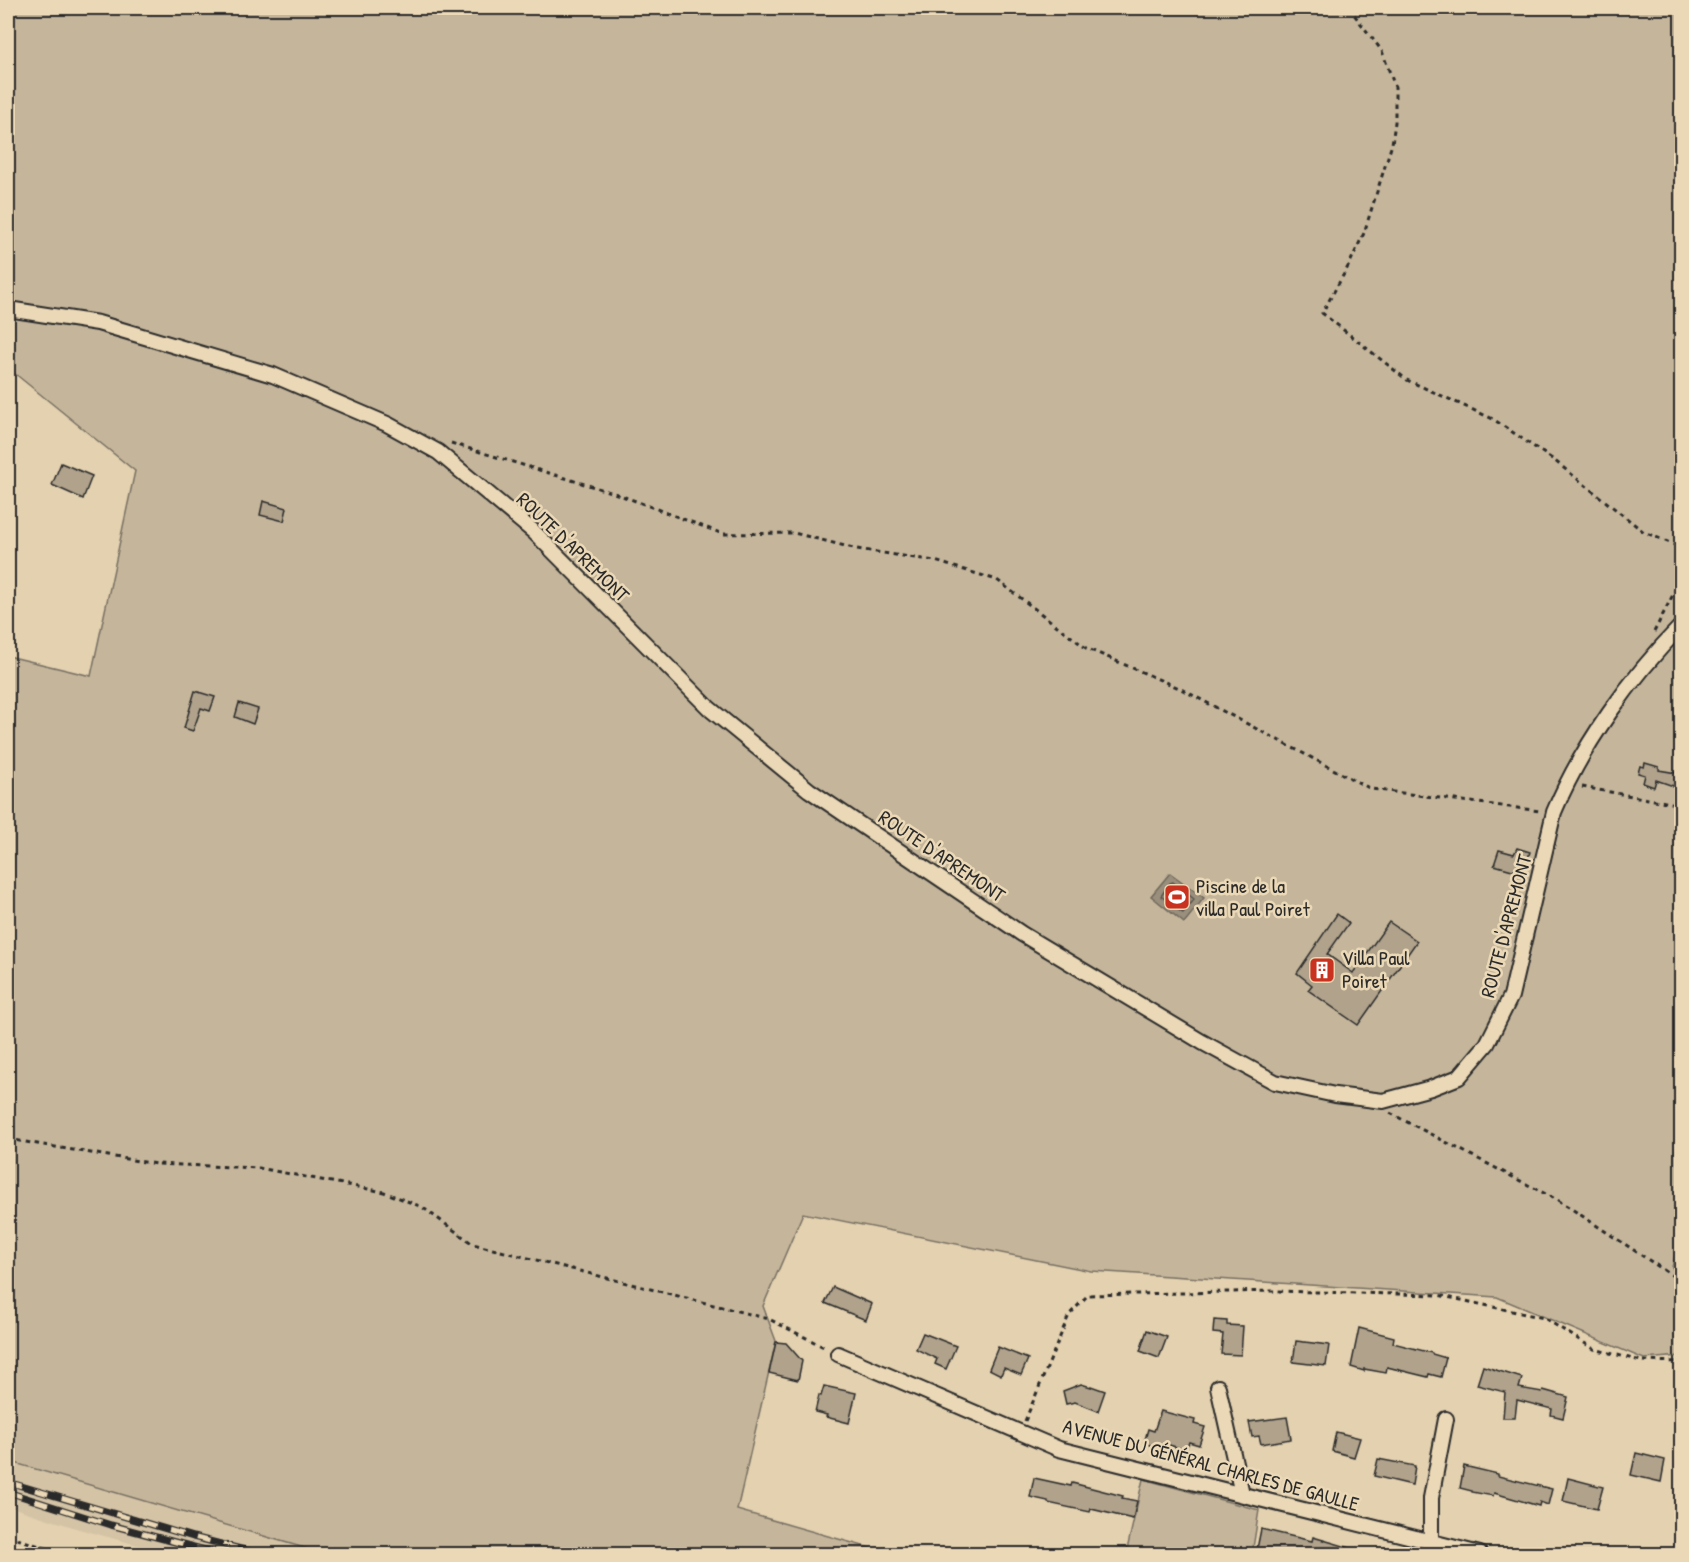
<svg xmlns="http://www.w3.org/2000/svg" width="1689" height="1562" viewBox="0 0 1689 1562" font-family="'Patrick Hand',sans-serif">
<rect width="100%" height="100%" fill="#e3d1b0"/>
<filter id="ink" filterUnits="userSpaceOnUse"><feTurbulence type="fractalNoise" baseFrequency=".0167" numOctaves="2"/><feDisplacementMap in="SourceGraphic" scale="12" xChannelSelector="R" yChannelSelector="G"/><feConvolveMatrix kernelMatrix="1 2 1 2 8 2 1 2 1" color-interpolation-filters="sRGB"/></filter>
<g filter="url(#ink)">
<!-- built -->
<polygon fill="#d4c3a5" points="8,1461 325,1554 170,1554 79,1529 8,1506"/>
<!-- green -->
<g fill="#c5b69b" stroke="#787063" stroke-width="1.5">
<polygon points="8,8 1681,8 1682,1229 1672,1267 1681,1280 1681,1356 1644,1359 1497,1297 1091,1271 803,1213 763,1306 776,1341 737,1510 891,1554 325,1554 8,1461 8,656 91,676 135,471 8,368"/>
<polygon points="1143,1479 1259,1510 1252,1554 1126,1554"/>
</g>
<!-- water -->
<polygon fill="#9a8f7b" stroke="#6e675b" stroke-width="1.5" points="1170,873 1204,898 1184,923 1151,896"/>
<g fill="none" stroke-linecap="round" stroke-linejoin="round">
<!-- shore -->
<polygon stroke="#57534b" stroke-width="1.5" points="1173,882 1194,899 1193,901 1183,913 1181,912 1161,896 1170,883"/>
</g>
<!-- building -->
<g fill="#b0a28b" stroke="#2b2b2b" stroke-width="1.5">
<polygon points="61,463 92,476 83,499 52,485"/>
<polygon points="263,501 287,508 284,521 260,515"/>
<polygon points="195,691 215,697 210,711 201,708 193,731 184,728"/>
<polygon points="239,703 258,709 253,724 235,717"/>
<polygon points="1645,763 1659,767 1659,770 1682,774 1682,789 1656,780 1654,787 1643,783 1645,775 1638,773 1640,766 1644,767"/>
<polygon points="1517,848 1530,852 1525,867 1518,866 1516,871 1494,865 1499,850 1514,854"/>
<polygon points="1337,914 1349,923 1327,954 1353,973 1389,922 1417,941 1358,1025 1308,990 1312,985 1297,973"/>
<polygon points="833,1287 872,1304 866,1320 825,1303"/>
<polygon points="1214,1320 1227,1321 1227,1325 1243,1326 1241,1355 1221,1354 1223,1334 1213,1333"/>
<polygon points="1359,1328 1394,1337 1393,1343 1432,1353 1432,1354 1446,1358 1441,1377 1429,1374 1428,1377 1387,1367 1386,1373 1364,1369 1364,1371 1351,1367"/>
<polygon points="1147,1330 1167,1337 1159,1358 1140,1351"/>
<polygon points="923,1333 956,1346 946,1369 935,1364 937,1359 916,1349"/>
<polygon points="1296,1341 1329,1345 1326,1366 1293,1362"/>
<polygon points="776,1342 786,1343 802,1361 798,1380 769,1373"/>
<polygon points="998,1347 1028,1359 1021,1375 1004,1368 1001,1375 989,1369"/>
<polygon points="1483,1366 1522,1378 1519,1388 1542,1392 1543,1390 1568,1397 1563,1418 1551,1415 1552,1409 1517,1400 1515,1418 1503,1418 1505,1392 1477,1385"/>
<polygon points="1081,1384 1091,1387 1091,1386 1105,1391 1098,1411 1075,1402 1066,1404 1063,1391"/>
<polygon points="824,1386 856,1393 849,1423 826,1417 827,1415 815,1412 819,1395 821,1396"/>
<polygon points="1161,1411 1195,1420 1194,1424 1205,1427 1199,1445 1189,1442 1186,1450 1169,1445 1167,1451 1144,1443 1148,1429 1154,1431"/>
<polygon points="1287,1417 1291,1439 1261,1444 1259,1436 1252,1437 1249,1422"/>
<polygon points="1336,1432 1360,1438 1354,1457 1332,1451"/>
<polygon points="1636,1453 1665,1460 1661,1482 1631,1475"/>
<polygon points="1378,1459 1415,1466 1412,1485 1374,1476"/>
<polygon points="1464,1466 1498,1474 1498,1476 1552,1489 1548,1505 1540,1502 1539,1506 1494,1493 1493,1496 1472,1492 1472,1491 1460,1488"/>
<polygon points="1034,1478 1071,1486 1072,1483 1123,1496 1122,1498 1137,1501 1133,1519 1091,1509 1090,1512 1048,1503 1048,1501 1030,1497"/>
<polygon points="1568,1478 1603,1487 1597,1509 1563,1501"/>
<polygon points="1261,1529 1312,1541 1313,1537 1361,1551 1361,1554 1259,1554 1260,1550 1257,1549"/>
</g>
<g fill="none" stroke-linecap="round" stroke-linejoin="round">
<defs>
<g id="minor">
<path d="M8,309L98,323L273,375L387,424L438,452L533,531L710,709L809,790L1022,934L1202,1042L1275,1082L1335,1095L1383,1101L1431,1088L1459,1077L1487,1044L1511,996L1554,812C1582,745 1631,677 1682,625"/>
<polyline points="838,1354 1059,1449 1480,1554"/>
<polyline points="1218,1387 1242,1494"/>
<polyline points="1431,1542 1431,1498 1446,1419"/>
</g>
</defs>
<!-- minor casing -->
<use href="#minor" stroke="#2b2b2b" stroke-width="18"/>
<!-- path -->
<g stroke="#2b2b2b" stroke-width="3" stroke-dasharray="4.5 4.5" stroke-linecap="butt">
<polyline points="1349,8 1382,51 1395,87 1395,122 1392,144 1364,233 1349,265 1322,313 1407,380 1493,419 1555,461 1644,532 1682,548"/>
<polyline points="451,443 617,494 723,534 794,533 857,549 935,561 997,580 1086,648 1179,688 1371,789 1540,811"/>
<polyline points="1654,632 1682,577"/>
<polyline points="1582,787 1682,805"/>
<polyline points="1390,1113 1561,1202 1682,1282"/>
<polyline points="8,1139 156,1164 259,1168 384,1192 422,1207 473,1244 769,1319 826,1348"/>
<polyline points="1025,1421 1069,1315 1088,1295 1275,1291 1438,1295 1544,1318 1594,1349 1641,1361 1682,1362"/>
<polyline points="8,1536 65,1554"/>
</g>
<!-- minor -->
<use href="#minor" stroke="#ebd8b6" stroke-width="14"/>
<defs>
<g id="rail">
<polyline points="8,1482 193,1537 261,1554"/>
<polyline points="8,1492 111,1525 220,1554"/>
</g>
</defs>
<!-- rail casing -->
<use href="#rail" stroke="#2b2b2b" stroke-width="7"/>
<!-- rail -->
<use href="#rail" stroke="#ebd8b6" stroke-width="4.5" stroke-dasharray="14" stroke-linecap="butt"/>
</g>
</g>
<!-- icons -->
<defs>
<symbol id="stadium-square" viewBox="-11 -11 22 22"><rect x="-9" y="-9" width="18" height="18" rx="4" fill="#c8321e" stroke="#ebd8b6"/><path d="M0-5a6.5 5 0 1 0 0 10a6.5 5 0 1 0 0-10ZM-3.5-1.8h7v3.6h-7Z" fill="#fff"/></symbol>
<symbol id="building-square" viewBox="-11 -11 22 22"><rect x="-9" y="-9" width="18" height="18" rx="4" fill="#c8321e" stroke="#ebd8b6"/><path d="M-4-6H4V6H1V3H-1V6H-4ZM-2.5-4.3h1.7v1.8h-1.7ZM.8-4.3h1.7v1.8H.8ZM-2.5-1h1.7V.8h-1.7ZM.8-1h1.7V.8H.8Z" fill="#fff"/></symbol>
</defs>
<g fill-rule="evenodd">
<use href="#stadium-square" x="1162" y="882" width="30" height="30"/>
<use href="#building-square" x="1307" y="955" width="30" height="30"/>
</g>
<g text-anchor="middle" stroke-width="5" stroke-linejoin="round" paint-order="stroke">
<!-- street labels -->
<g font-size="20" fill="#2b2b2b" stroke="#ebd8b6">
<text transform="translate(573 547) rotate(44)" y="7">ROUTE D'APREMONT</text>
<text transform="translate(942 856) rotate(34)" y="7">ROUTE D'APREMONT</text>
<text transform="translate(1506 926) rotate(-75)" y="7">ROUTE D'APREMONT</text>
<text transform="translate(1211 1465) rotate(15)" y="7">AVENUE DU GÉNÉRAL CHARLES DE GAULLE</text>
</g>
<!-- poi labels -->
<g font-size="20" fill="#2b2b2b" stroke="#ebd8b6" text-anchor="start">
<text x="1196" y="893">Piscine de la<tspan x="1196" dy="23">villa Paul Poiret</tspan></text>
<text x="1342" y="965">Villa Paul<tspan x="1342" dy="23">Poiret</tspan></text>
</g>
</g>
<!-- margin -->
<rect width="1689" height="1562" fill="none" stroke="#ebd8b6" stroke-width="30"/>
<rect x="15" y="15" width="1659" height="1532" fill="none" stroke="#2b2b2b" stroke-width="2" filter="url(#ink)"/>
</svg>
